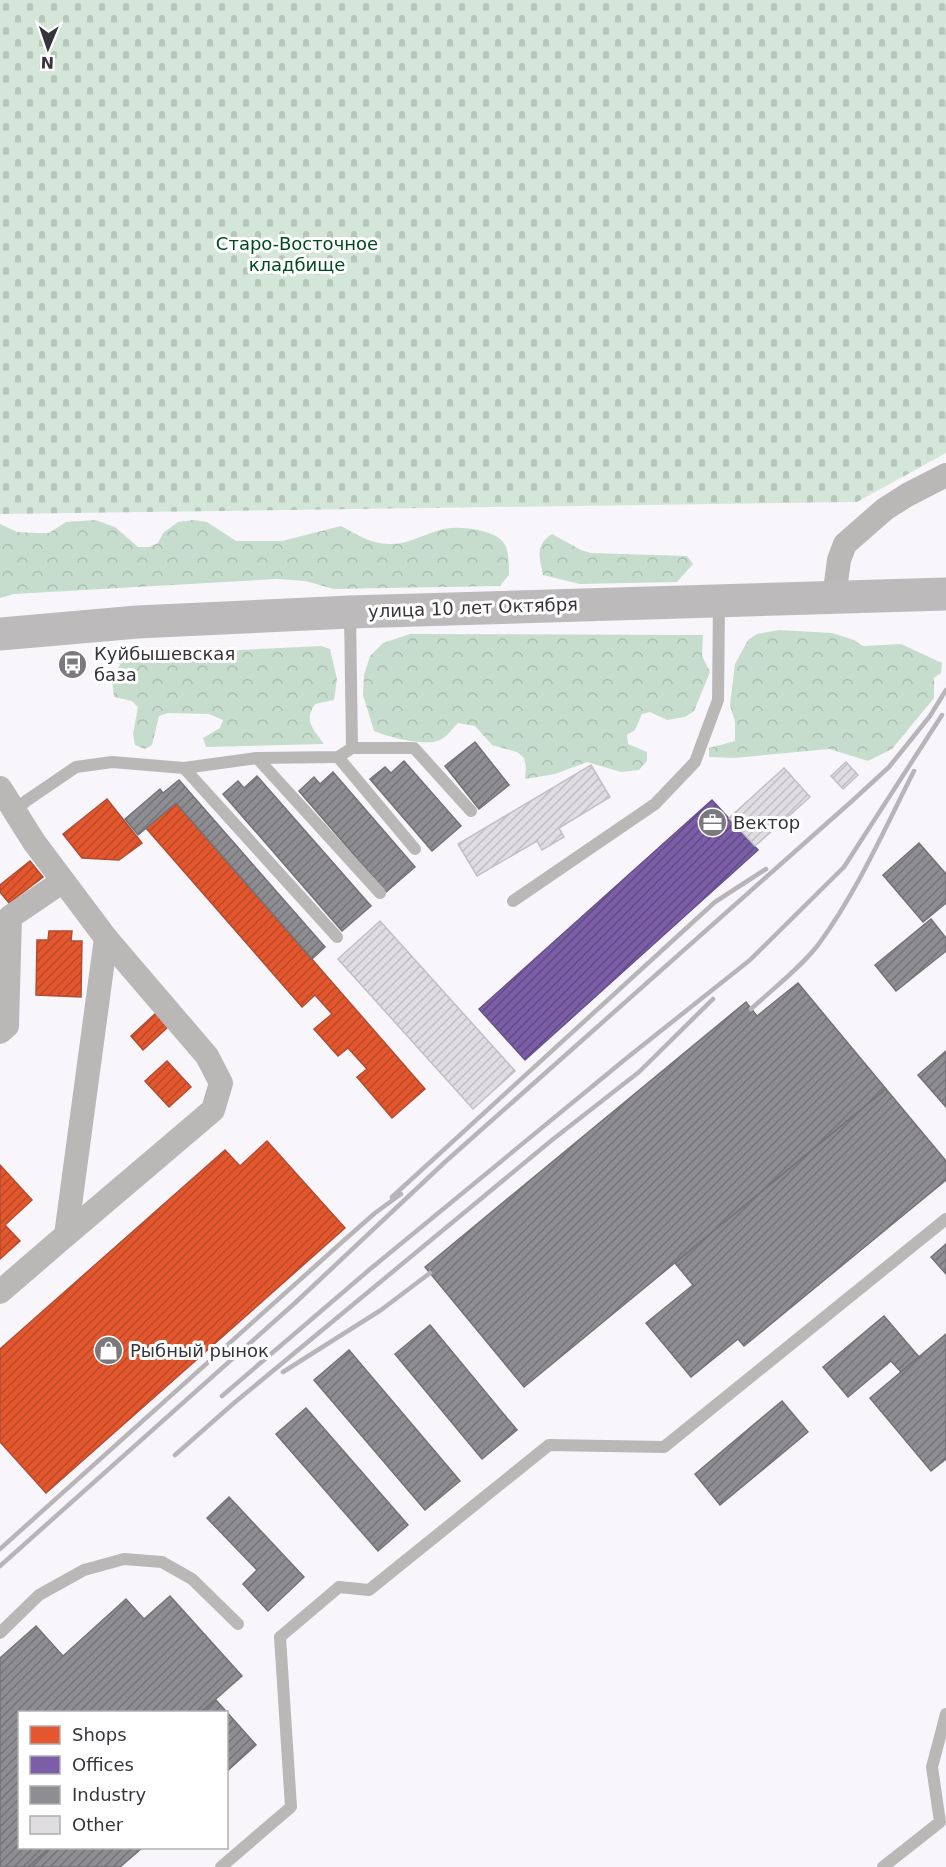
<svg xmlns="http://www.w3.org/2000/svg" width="946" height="1867" viewBox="0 0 946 1867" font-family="'DejaVu Sans',sans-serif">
<defs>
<pattern id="forest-crowns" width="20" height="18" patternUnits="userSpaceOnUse" patternTransform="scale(1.5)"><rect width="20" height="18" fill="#c6ddcd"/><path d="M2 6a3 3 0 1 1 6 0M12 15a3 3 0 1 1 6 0" fill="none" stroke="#abbeb1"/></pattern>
<pattern id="cemetery-stones" width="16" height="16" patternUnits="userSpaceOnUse" patternTransform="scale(1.5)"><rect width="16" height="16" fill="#d3e6d8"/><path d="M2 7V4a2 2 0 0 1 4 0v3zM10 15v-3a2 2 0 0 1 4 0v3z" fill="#b6c6ba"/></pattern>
<pattern id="shops-hatch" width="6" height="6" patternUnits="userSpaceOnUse" patternTransform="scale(1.5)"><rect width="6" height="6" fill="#e4572e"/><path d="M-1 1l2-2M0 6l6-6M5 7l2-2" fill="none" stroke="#ba4928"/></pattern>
<pattern id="offices-hatch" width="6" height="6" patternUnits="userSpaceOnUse" patternTransform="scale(1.5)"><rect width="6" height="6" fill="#7b5ea7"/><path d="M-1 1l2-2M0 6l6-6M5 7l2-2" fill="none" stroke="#604a82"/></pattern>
<pattern id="industry-hatch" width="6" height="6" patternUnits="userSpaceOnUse" patternTransform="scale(1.5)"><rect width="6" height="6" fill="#8d8d92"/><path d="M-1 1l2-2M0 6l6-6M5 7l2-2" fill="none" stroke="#747478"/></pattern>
<pattern id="building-hatch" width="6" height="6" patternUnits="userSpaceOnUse" patternTransform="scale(1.5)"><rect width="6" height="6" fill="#dfdde2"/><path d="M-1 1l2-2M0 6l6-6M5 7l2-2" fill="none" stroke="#c0bec3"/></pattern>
</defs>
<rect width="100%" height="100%" fill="#f8f6fb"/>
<!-- forest -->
<g fill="url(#forest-crowns)">
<path d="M95,520L115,527L138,547H149L158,543L163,533L178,522L193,520L207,522L236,541H282L341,526C356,534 371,544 389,544C411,545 431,529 452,528C466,527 501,531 506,547C509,555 509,566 509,575L500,586L334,589L305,581L277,579L14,594L0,598V524L17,532L37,533H49L66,522Z"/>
<path d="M552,534L581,550L591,553L687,556L693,564L677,582L580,584L543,575C540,557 534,546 552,534Z"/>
<polygon points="779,630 832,633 854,640 863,646 901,644 942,663 941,673 934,678 934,698 892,749 868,761 829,749 734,758 709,757 709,748 735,741 735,722 730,705 735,664 748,640 757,634"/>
<path d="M410,634L703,635L702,656L710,672L694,711L685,717L667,720L650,712L642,714L635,730L627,735L628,744L647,752V761L639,770L621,772L587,762L555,774L525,779L526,768L524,758L517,752L492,745L475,726L458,723C453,728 447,737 440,740C427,747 388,737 374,731L363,695L364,675L370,656L383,643Z"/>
<path d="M321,646L330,649L337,679L334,700L315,704C303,722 314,729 324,744L206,747L203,738L220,728L223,720L209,714L168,713L159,716L152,745L145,749L135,745L133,734L138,707L132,701L114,697L112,679L122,661L141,655Z"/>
</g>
<!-- cemetery -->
<polygon fill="url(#cemetery-stones)" points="0,0 946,0 946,453 857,502 0,514"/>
<!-- shops -->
<g fill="url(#shops-hatch)" stroke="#b04d32" stroke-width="1.5">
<polygon points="107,799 142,843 119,860 82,858 63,834"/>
<polygon points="176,803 425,1089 392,1118 357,1077 367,1069 348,1048 338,1056 314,1029 332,1014 315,995 302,1007 146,828"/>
<polygon points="30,861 43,877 9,903 0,892 0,885"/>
<polygon points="49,931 72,931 71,941 82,941 81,997 36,995 37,940 48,940"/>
<polygon points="156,1013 168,1027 143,1050 131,1036"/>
<polygon points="167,1061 191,1087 169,1107 145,1081"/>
<polygon points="267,1141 345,1228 46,1493 0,1442 0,1349 225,1150 240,1166"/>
<polygon points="0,1165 32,1200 5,1225 20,1241 0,1259"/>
</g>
<!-- offices -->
<polygon fill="url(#offices-hatch)" stroke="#675287" stroke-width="1.5" points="712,800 758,850 525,1060 479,1009"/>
<!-- industry -->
<g fill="url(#industry-hatch)" stroke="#737378" stroke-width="1.5">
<polygon points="475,742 509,785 479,809 445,766"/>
<polygon points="404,761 461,826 432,851 370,779 385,767 391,773"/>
<polygon points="333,772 415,867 386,892 299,791 314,777 320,784"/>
<polygon points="257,776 371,906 342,931 223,794 238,781 244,788"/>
<polygon points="179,780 325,947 312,959 176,803 138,835 125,819 160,789 163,793"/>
<polygon points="919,843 946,874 946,903 923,922 883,875"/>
<polygon points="931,919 946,938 946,951 896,991 875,965"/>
<polygon points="798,983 886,1089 524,1387 425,1267 746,1002 757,1016"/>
<polygon points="946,1051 946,1107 918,1075"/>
<polygon points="886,1089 946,1161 946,1180 744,1346 738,1339 691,1377 646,1323 693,1285 675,1263"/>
<polygon points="946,1244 946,1274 931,1257"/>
<polygon points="884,1316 919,1357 901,1372 891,1361 848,1397 823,1367"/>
<polygon points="430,1325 517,1430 482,1459 395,1354"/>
<polygon points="946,1334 946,1459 931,1471 870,1398"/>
<polygon points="349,1350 460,1481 425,1510 314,1380"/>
<polygon points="782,1401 808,1432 720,1505 695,1474"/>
<polygon points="306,1408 408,1525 378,1551 276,1434"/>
<polygon points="229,1497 304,1577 268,1611 243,1584 257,1570 207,1518"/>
<polygon points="170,1596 242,1676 201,1712 20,1712 20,1848 50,1848 28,1867 0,1867 0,1658 36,1626 63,1656 126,1599 144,1619"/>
<polygon points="216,1700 256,1745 226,1772 226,1712 201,1712"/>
<polygon points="50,1848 142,1848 120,1867 28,1867"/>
</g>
<!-- building -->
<g fill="url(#building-hatch)" stroke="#c1c0c5" stroke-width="1.5">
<polygon points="846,762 858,775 843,789 831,776"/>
<polygon points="591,765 610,797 559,828 564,837 542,850 537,841 477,876 458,844"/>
<polygon points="784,768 810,797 755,846 729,818"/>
<polygon points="380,921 515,1071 473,1109 338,959"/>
</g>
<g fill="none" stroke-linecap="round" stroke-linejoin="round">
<!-- lane -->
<g stroke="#bab8b7" stroke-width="12">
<polyline points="352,748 414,748 471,811"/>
<polyline points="338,757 415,849"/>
<polyline points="257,758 380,893"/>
<polyline points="184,768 337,937"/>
<polyline points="15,811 26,801 76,767 112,762 184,768 257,758 338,757 352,748 350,613"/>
<polyline points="513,901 655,804 695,762 718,700 719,602"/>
<polyline points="0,1633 39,1595 84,1570 124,1559 162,1562 192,1579 238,1624"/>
<polyline points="221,1867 291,1807 280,1637 339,1587 369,1590 549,1445 664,1447 946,1219"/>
<polyline points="883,1867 940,1822 932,1767 946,1714"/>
</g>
<!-- street -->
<g stroke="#bab8b7" stroke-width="24">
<polyline points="834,598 839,560 845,544 885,509 907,495 946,475"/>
<polyline points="0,788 34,842 106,938 66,1235 0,1292"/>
<polyline points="0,1032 7,1026 10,917 63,881"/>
<polyline points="66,1235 213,1110 221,1083 207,1056 106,938"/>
</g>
<!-- primary -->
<polyline stroke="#bcbabb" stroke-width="33" points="0,634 137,622 350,612 946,594"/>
<!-- rail -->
<g stroke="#b7b5b7" stroke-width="4.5">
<path d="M751,1009C774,988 799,969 818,945C857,892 884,830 914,771"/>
<polyline points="392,1197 715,902 766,869"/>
<polyline points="283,1372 381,1310 430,1273"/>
<polyline points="222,1396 369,1270 628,1057 750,960 844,867 942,715"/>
<polyline points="175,1455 234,1403 552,1140 639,1072 713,999"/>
<polyline points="0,1549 341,1243 375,1213 401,1194"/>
<polyline points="0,1566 295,1303 445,1162 852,801 889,767 930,716 946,690"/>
</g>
</g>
<!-- icons -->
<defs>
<symbol id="bus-disc" viewBox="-11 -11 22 22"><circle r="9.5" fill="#7b797e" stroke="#fff"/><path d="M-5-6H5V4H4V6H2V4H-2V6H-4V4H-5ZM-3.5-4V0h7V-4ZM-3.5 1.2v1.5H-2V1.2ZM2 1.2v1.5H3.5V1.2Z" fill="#fff"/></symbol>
<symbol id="office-disc" viewBox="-11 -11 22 22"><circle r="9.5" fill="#7b797e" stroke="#fff"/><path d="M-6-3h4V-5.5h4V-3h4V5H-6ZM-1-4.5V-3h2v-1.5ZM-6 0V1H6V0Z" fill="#fff"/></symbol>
<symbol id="shop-disc" viewBox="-11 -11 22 22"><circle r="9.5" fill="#7b797e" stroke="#fff"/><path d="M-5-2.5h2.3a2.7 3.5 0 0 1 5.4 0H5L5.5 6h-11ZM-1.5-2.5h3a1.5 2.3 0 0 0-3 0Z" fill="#fff"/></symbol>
</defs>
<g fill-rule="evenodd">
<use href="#bus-disc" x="56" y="648" width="33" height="33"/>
<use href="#office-disc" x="696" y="806" width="33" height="33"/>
<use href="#shop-disc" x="92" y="1334" width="33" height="33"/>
</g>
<g text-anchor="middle" stroke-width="6" stroke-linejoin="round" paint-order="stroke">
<!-- park labels -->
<g font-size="18" fill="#004922" stroke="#fff">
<text x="297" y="250">Старо-Восточное<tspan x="297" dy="21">кладбище</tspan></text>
</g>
<!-- street labels -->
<g font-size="18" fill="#37353b" stroke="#fff">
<text transform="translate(473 608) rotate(-2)" y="6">улица 10 лет Октября</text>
</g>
<!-- poi labels -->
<g font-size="18" fill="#37353b" stroke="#fff" text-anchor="start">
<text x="94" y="660">Куйбышевская<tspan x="94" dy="21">база</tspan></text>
<text x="733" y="829">Вектор</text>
<text x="130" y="1357">Рыбный рынок</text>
</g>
</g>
<!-- legend -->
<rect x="18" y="1711" width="210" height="138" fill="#ffffff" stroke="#afaeb1" stroke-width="1.5"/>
<rect x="30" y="1726" width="30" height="18" fill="#e4572e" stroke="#afaeb1" stroke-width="1.5"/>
<text x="72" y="1741" font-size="18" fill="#37353b">Shops</text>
<rect x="30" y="1756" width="30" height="18" fill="#7b5ea7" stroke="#afaeb1" stroke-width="1.5"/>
<text x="72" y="1771" font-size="18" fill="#37353b">Offices</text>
<rect x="30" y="1786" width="30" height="18" fill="#8d8d92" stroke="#afaeb1" stroke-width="1.5"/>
<text x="72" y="1801" font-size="18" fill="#37353b">Industry</text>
<rect x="30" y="1816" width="30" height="18" fill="#dfdde2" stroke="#afaeb1" stroke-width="1.5"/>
<text x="72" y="1831" font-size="18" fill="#37353b">Other</text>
<!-- north arrow -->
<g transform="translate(48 48) rotate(182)" stroke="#ffffff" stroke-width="4.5" paint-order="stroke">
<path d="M0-4.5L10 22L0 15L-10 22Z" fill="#37353b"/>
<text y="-9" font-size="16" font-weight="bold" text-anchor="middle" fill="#37353b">N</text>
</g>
</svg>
